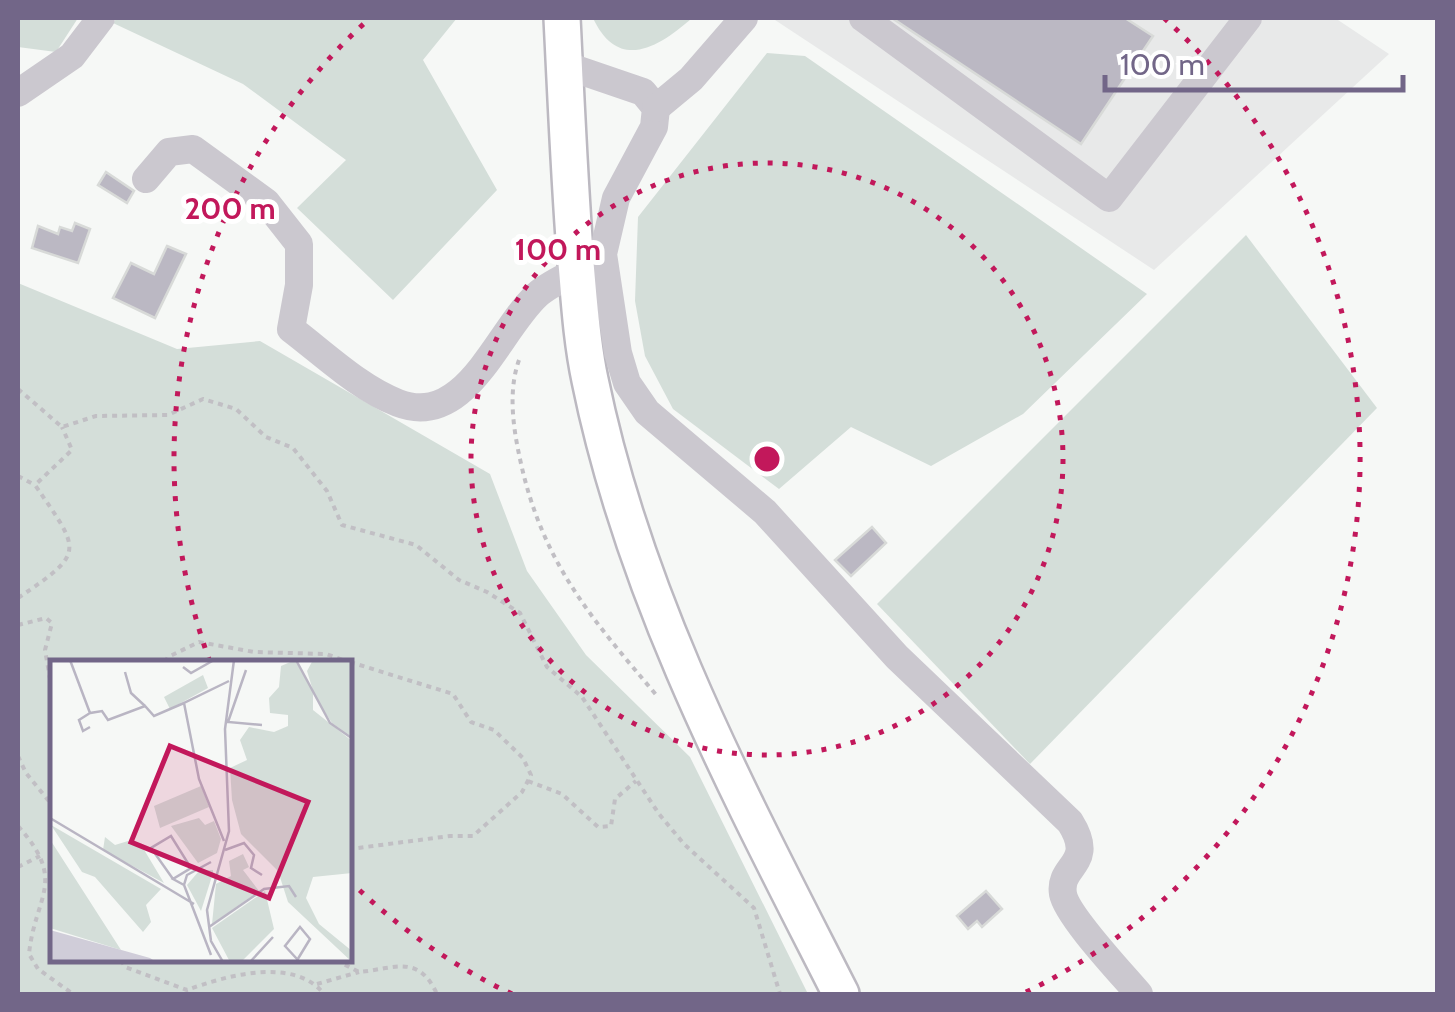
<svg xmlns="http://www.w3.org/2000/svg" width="1455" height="1012" viewBox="0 0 1455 1012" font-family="Cabin,sans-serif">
<rect width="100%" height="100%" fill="#f6f8f6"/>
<!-- built -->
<polygon fill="#e8e9e9" points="777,18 1335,18 1389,54 1154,270 775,20"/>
<!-- green -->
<g fill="#d4ded9" fill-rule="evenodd">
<polygon points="18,18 78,18 56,52 18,47"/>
<polygon points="117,18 457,18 423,60 497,190 393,300 297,208 346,160 243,84 113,23"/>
<path d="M593,18H692C658,48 618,72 593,18Z"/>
<polygon points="767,53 805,56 1147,294 1023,414 931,466 851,427 779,489 673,409 645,356 635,301 638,217"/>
<polygon points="1246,235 1377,408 1030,764 877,604"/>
<path d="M18,283L177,349L260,341L490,474L527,571L586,655L690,757L808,994H18ZM52,662H350V960H52Z"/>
</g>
<!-- building -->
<g fill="#bbb8c3" stroke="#d8dad8" stroke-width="2.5">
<polygon points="892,18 1125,18 1153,36 1081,144"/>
<polygon points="106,172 134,191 127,203 98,185"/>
<polygon points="75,223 90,229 78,263 32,248 38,226 58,234 60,227 72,231"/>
<polygon points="167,246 186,254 155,318 113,298 131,263 154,274"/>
<polygon points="872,527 886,543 851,576 835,560"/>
<polygon points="986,891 1002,909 982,927 977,921 968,929 957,916"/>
</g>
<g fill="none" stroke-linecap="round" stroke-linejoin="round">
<defs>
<path id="major" d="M562,18C566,96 569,174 575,252C579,294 581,338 590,380C635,601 740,795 841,994"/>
</defs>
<!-- major casing -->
<use href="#major" stroke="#bcb9c1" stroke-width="40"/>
<!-- path -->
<g stroke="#c1bfc4" stroke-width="4" stroke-dasharray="5 5" stroke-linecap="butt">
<path d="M519,360C508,391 513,427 520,459C542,563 592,619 658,697"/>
<polyline points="18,389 62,427 96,416 168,415 203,399 236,409 266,437 293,448 327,491 342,525 416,545 459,580 487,592 520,613 547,667 582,697 659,814 684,844 754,908 780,994"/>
<polyline points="18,476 35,485"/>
<path d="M18,598C86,552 81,552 35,485L72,450L62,427"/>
<polyline points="18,625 46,618 52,623 45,650 52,690"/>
<polyline points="165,662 168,657 199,642 254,652 326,654 349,662"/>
<polyline points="350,662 453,694 471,722 494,730 523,758 531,775 522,792 473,836 450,836 350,849"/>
<polyline points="18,756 26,773 52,805"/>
<polyline points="528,781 562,794 598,827 611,826 615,799 636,781"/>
<path d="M18,826C68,882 35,895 29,954L38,969L73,994"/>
<polyline points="18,867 40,856"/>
<path d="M121,960L125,967L187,990C225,976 294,956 324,994"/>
<path d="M336,960L359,972C394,969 418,953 437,994"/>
<polyline points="317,984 359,972"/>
</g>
<!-- minor -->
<g stroke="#cbc8cf" stroke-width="28">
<polyline points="863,18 1109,198 1248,18"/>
<path d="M564,65L643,92L656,108L654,127L616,198L603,254L618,353L627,383L647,412L765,512L897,657L1070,822C1097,865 1058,864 1063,894C1067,916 1123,975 1139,994"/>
<polyline points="18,93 72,56 101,18"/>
<polyline points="656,108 691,79 744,18"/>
<path d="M146,179L169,152L193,149L266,202L299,244V285L291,329C324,354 359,388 398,403C466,429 497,332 537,295C548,285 564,278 577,271"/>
</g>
<!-- major -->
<use href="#major" stroke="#fff" stroke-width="35"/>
</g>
<!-- distance rings -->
<g fill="none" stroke="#c2185b" stroke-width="5" stroke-dasharray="5 10">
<circle cx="767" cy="459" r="296"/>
<path d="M512 994A593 593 0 0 1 351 882M210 662A593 593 0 0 1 370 18M1164 18A593 593 0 0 1 1022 994"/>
</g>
<!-- overview -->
<g transform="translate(50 660)">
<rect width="302" height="302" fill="#f6f8f6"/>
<path d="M245,0L263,32V50L302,81V213L263,217L256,238L269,264L302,291V302L238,242L228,211L191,174L182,140L180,108L197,100L190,80L199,67L224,72L238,66V55L220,53L219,38L229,27L231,6ZM263,0H302V77L282,63L265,37L257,11ZM153,15L158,28L120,49L114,37ZM151,126L159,147L110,168L104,146ZM149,158L155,165L164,161L171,179L167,193L148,203L121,166ZM1,165L111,229L96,245L101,262L93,272L45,217L32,212ZM55,177L65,185L78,181L93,188L114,223L53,190ZM0,178L1,181L71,290L0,268ZM193,194L199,207L193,210L209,231L162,264L166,224L181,216L179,201ZM163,210V213L151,251L137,225L149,211ZM215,231L224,269L191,302H180L162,268Z" fill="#d4ded9"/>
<path d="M0,270L100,298L106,302H0Z" fill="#d0cdd9"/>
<path fill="none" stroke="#b9b5c3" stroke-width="2.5" d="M20,0L40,53L52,51L58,60L95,46L104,56L134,43M246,0L280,63L303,79M133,7L141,13L164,0M196,10L178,62L212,65M75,12L81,33L95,46M40,53L29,60L33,71L40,67M0,158L144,244M174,181L149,119L134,43L179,21M175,190L194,183L204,195L201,208L212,215M161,202L137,215L134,225L161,295M123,219L101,188L121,176L141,208L123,219L134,225M159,267L214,229L239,226L246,237M173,302L161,281L157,250L179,171L175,69L184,0M200,302L223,277M246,302L260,279L250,267L235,286L247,299"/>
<path fill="#c2185b" fill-opacity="0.15" stroke="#c2185b" stroke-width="5" d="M120,86L258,142L219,238L81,182Z"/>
<rect width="302" height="302" fill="none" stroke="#726688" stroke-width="5"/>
</g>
<circle cx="767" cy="459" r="15" fill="#c2185b" stroke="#fff" stroke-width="5"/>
<g font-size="30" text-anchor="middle" font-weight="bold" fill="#c2185b" stroke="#fff" stroke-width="10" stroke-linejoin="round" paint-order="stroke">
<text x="230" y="219">200 m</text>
<text x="558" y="260">100 m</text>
</g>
<!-- border -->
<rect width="1455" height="1012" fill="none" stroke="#726688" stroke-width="40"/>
<!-- scale -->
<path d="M1105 75v15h298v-15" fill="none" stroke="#726688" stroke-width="5"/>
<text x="1120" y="75" font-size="30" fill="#726688" stroke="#ffffff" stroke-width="8" paint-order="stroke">100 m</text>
</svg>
